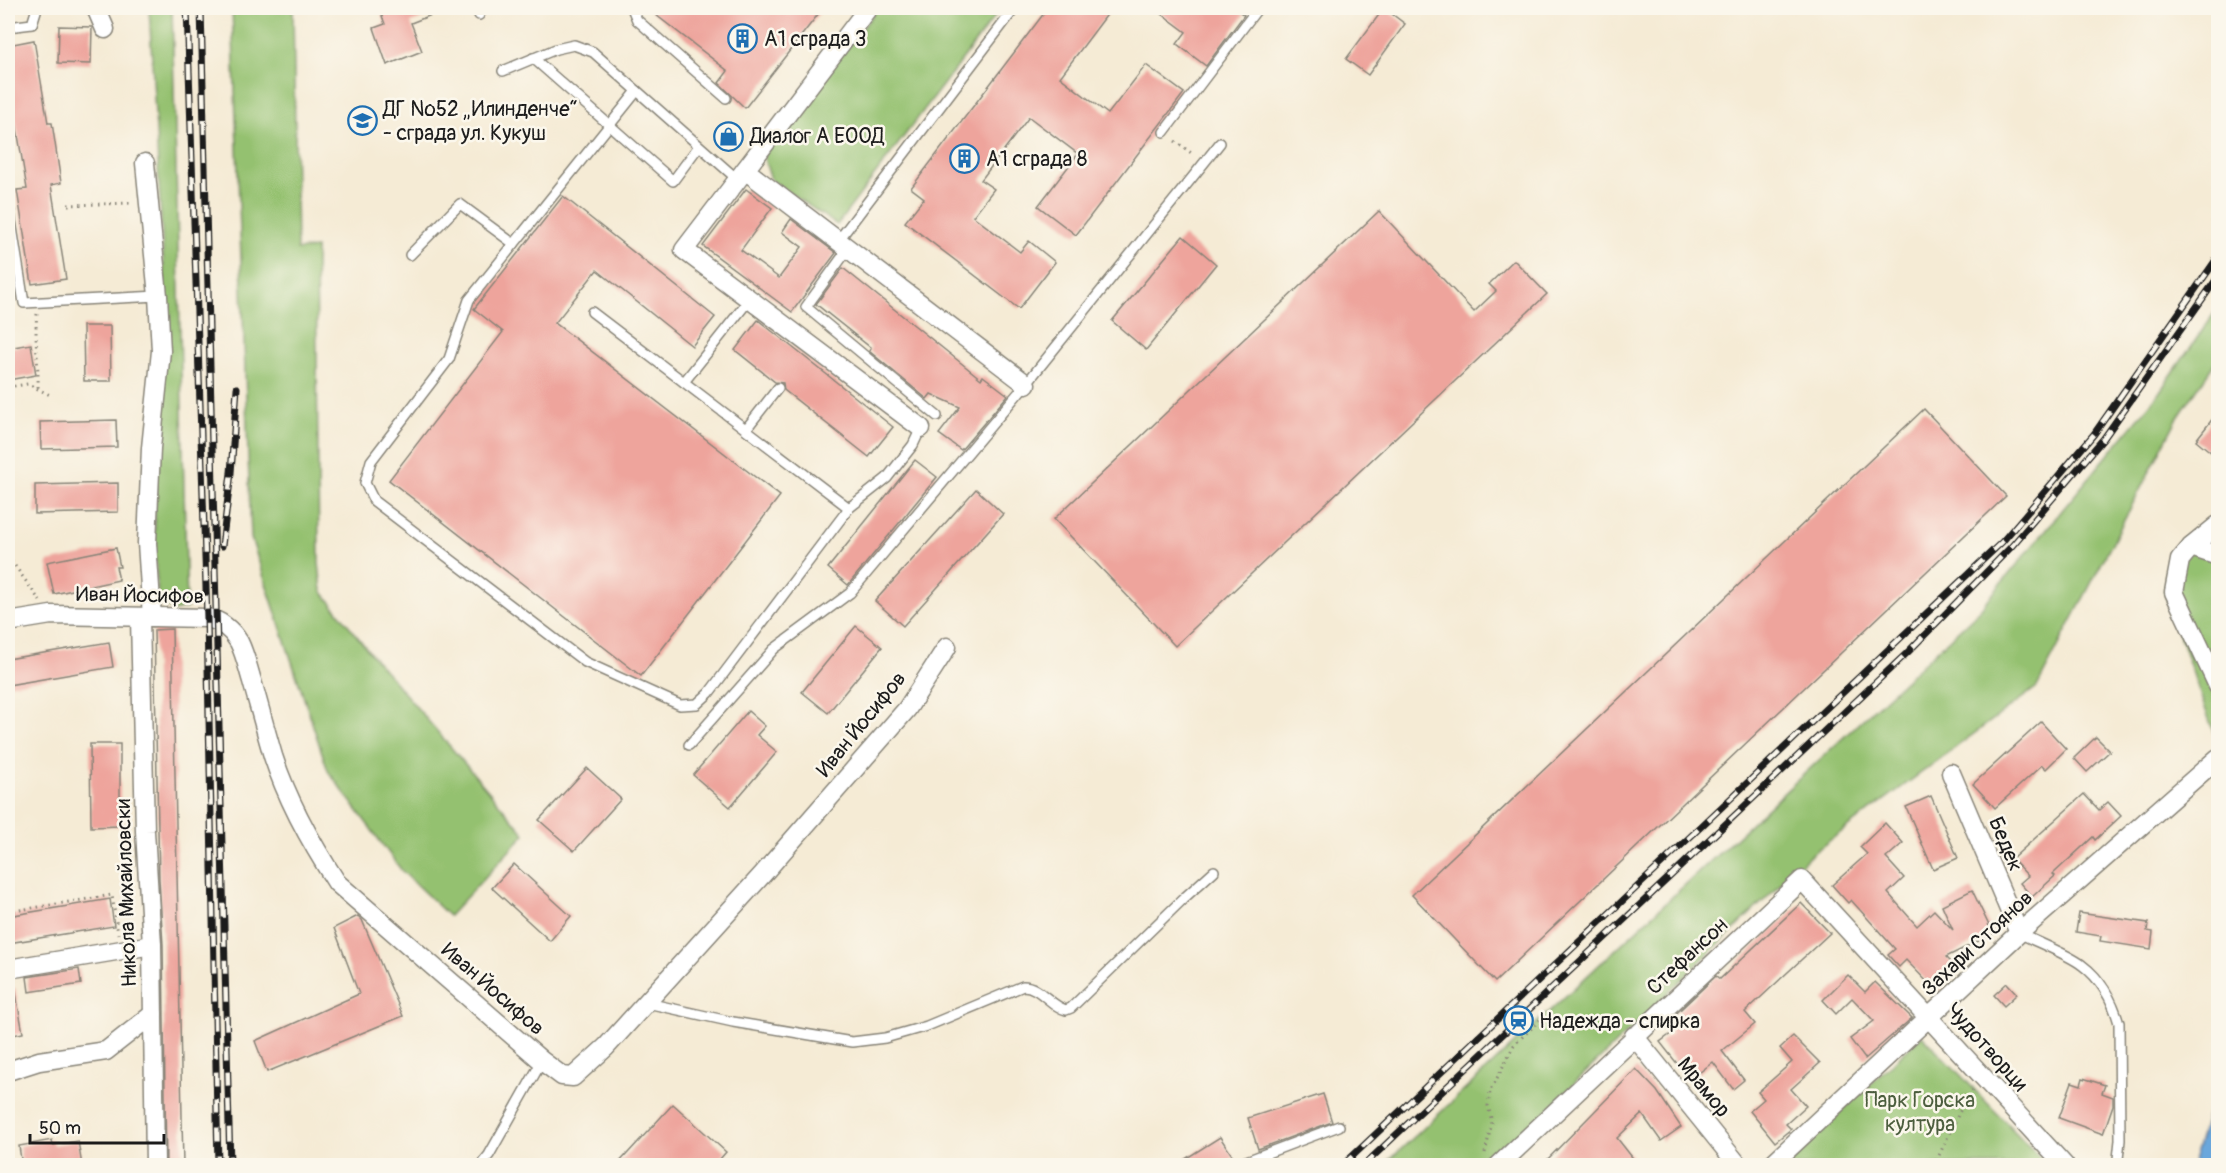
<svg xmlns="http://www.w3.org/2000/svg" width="2226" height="1173" viewBox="0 0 2226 1173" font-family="Pangolin,sans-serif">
<rect width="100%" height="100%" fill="#fbf7ec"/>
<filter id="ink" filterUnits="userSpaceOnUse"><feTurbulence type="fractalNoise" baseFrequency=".0167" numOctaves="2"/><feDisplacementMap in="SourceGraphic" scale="12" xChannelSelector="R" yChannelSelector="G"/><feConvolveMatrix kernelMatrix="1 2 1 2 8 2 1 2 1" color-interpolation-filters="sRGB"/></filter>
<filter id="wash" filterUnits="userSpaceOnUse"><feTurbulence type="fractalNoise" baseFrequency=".008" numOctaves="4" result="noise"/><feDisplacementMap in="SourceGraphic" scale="24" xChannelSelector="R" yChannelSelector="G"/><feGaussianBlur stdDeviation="1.35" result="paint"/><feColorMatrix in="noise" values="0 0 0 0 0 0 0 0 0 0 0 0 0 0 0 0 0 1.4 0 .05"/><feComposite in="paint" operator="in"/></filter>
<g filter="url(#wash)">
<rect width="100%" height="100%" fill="#f5ebd5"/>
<!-- green -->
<g fill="#94c170" stroke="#586e46" stroke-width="1.5">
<polygon points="149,8 172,8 187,608 174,611 163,604 158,597 154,541 164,272"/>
<polygon points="232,8 293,8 297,250 316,248 319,563 322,591 371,654 525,834 449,916 402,871 328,771 251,538"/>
<polygon points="878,8 1001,8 837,225 771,180 763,155"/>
<polygon points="2218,308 2218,358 2177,419 2037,687 1813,853 1490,1165 1383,1166 1976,614 2156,397"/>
<polygon points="2191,542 2218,552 2218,740 2216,739 2164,592 2167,565"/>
<polygon points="1922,1035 2047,1165 1783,1166"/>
</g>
<!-- water -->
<polygon fill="#6ba7dc" stroke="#44627c" stroke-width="1.5" points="2218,1077 2218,1165 2192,1165"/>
<g id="blocks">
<!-- building -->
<g fill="#eea49c">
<polygon points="379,8 449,8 411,23 422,51 387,65 374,28 385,24"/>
<polygon points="647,8 823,8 745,108 719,83 728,71"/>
<polygon points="1048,8 1112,8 1060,77 1108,114 1146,65 1184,93 1076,235 1038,206 1078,154 1029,117 981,180 994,189 973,216 1020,252 1029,241 1055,262 1019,309 905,222 924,198 911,188"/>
<polygon points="1154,8 1234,8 1244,15 1206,66 1177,44 1186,32"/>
<polygon points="1384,8 1405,24 1368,75 1346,59"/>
<polygon points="59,26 92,27 91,64 58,63"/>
<polygon points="34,40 48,123 52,123 61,183 51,185 66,279 32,284 17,190 27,189 11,93 8,93 8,45"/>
<polygon points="746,189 772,208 741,250 779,278 802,247 782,232 791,219 836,253 792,312 703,246"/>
<polygon points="563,196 715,317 692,346 597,270 555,323 780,496 641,676 389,480 503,332 474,309"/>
<polygon points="1379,211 1474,312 1496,291 1489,284 1514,260 1547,294 1175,646 1054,519"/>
<polygon points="1183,236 1216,264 1146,350 1112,321"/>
<polygon points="843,268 981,379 983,376 1008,395 961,450 939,434 960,407 931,394 927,399 869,351 871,348 816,304"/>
<polygon points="758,320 893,427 869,457 784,390 783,383 775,382 735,350"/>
<polygon points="83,326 110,326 111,381 84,381"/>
<polygon points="31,344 36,375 8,380 8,348"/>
<polygon points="1924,409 2006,496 1495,982 1412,895"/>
<polygon points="2218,412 2218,458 2196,440"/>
<polygon points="116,420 117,447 41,449 40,422"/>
<polygon points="915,460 937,477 848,585 828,568"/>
<polygon points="118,483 118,512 35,514 35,485"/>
<polygon points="976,489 1003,514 903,626 875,601"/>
<polygon points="116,548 120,567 116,567 119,580 54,594 47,562"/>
<polygon points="856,626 882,647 828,713 802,692"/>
<polygon points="172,629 183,1166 166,1166 163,945 159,879 154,630"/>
<polygon points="109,642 113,667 8,685 8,659"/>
<polygon points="748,711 765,726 757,735 777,752 730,807 693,775"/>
<polygon points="2041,722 2066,749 2046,769 2042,765 1995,808 1973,784"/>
<polygon points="2096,737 2110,751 2087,772 2074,758"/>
<polygon points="90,744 120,744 120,826 91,827"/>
<polygon points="587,768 621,799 574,851 539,820"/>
<polygon points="2084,794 2099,810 2108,802 2121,816 2095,840 2093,837 2053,874 2055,876 2032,897 2020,883 2028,876 2012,859"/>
<polygon points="1931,796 1958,858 1933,869 1906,807"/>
<polygon points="1885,823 1903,843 1886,858 1904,878 1888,893 1917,926 1934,910 1953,930 1942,905 1972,890 1993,934 1946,957 1959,970 1937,992 1906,960 1899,967 1888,955 1895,949 1851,900 1848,903 1832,885 1867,854 1860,847"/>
<polygon points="514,864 571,916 550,941 492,888"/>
<polygon points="110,899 114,926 8,943 8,916"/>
<polygon points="1801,903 1830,933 1745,1012 1755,1024 1722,1051 1744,1080 1733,1089 1713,1062 1690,1080 1660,1042 1672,1033 1664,1025 1716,976 1720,979"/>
<polygon points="2079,913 2148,923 2147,931 2153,932 2151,949 2100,941 2101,936 2076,932"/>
<polygon points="358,916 362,920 403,1016 267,1072 255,1041 359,994 334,928"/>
<polygon points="79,969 81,984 29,992 27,977"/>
<polygon points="1848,975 1865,992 1875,982 1912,1018 1865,1059 1850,1039 1874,1021 1852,998 1836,1014 1823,1000"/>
<polygon points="2007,983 2017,994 2004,1006 1994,995"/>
<polygon points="8,988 15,988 23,1033 8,1036"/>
<polygon points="1793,1036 1820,1063 1791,1089 1806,1106 1786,1124 1791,1129 1775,1142 1750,1111 1764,1099 1758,1092 1792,1062 1780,1048"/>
<polygon points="1636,1069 1657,1091 1681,1127 1661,1141 1642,1114 1617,1138 1639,1166 1541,1166"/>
<polygon points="2083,1078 2105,1085 2102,1093 2113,1097 2113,1105 2103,1134 2059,1118 2072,1082 2081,1085"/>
<polygon points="1323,1094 1332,1122 1258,1149 1248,1118"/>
<polygon points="673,1104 726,1152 714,1166 616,1166"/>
<polygon points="1220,1137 1234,1158 1222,1166 1174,1166"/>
<polygon points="52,1140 53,1145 78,1141 82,1166 22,1166 19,1146"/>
</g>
</g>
</g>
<g filter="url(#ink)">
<use href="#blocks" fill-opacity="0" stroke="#888478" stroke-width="1.5"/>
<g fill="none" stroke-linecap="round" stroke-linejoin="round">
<defs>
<g id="lane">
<polyline points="476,8 479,15"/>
<polyline points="632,8 637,20 726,98"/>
<polyline points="8,27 32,24 37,8"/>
<polyline points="533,58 673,181 699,146"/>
<polyline points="503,71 556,49 574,45 593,52 737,179"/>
<polyline points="637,91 469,300 449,359 371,461 365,483 374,501 585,662 680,705 697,704 709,693 849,508 887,478 913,445 921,428"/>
<polyline points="1164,132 1258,8"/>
<polyline points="8,202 24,303 158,296"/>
<polyline points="838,241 1015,8"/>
<polyline points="848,249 806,307 937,416"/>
<polyline points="410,255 460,204 514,244"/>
<polyline points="592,312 849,508"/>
<polyline points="684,382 749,300"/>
<polyline points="746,429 778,388"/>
<polyline points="689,745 774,649 850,593 1026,384 1220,143"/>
<path d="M2019,933C2036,942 2068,954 2082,965C2101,979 2113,1002 2119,1023L2120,1140L2118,1159"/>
<path d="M647,1003L733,1022L852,1042L885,1038L927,1026L1023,986C1040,986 1050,1006 1066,1010L1071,1008L1183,899L1214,871"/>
<polyline points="480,1166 489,1155 542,1061"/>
<polyline points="1233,1166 1339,1126"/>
</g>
<g id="street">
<polyline points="96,8 105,29"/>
<polyline points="868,8 745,170 1026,384"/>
<polyline points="145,163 158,296 161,351 151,448 147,543 152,617"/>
<polyline points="745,170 684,250 921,428"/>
<polyline points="2218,525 2191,547 2180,560 2174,592 2218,686"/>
<polyline points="2191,547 2218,556"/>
<polyline points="140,618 145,831 152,945 155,1166"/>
<path d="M8,622L51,615L207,618C220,620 232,630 239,642C245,654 248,668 252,681C259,706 266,732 273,756C288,802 311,843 337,883L542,1061L562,1076L573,1077L606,1047L762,875L907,709L947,647"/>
<polyline points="1951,773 2019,933"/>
<polyline points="8,969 152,945"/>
<polyline points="1634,1036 1739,1166"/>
<polyline points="8,1071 39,1061 106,1051 153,1014"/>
<polyline points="1498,1166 1802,880 2065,1166"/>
<polyline points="1770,1166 2019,933 2218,758"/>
</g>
</defs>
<!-- lane casing -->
<use href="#lane" stroke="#888478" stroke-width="12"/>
<!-- street casing -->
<use href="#street" stroke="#888478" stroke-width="21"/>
<!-- path -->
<g stroke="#888478" stroke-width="3" stroke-dasharray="1.5 4.5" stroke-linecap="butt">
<polyline points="1175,141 1194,155"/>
<polyline points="68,205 132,203"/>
<path d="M37,314C34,339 39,364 38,389"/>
<polyline points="8,387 28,384 50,395"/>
<polyline points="8,556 40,601"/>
<polyline points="8,912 112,895 118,934"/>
<polyline points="1485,1153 1492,1122 1488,1106 1490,1092 1514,1045 1544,1016"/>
<polyline points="1934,1166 1960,1111 1973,1090"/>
</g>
<!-- lane -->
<use href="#lane" stroke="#fff" stroke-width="9"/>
<!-- street -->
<use href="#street" stroke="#fff" stroke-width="18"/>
<defs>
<g id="rail">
<polyline points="187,8 207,618 218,1166"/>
<polyline points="201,8 230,1166"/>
<polyline points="222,546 231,473 237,388"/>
<polyline points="1342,1166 2002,542 2094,434 2218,257"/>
<polyline points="1363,1166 1907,653 2011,547 2104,438 2218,277"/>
</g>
</defs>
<!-- rail casing -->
<use href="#rail" stroke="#1c1c1c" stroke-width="7"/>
<!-- rail -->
<use href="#rail" stroke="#fbf7ec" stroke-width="4.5" stroke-dasharray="14" stroke-linecap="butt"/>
</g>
</g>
<!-- icons -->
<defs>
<symbol id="building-ring" viewBox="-11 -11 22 22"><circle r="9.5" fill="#fbf7ec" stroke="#1f6fb2" stroke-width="1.5"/><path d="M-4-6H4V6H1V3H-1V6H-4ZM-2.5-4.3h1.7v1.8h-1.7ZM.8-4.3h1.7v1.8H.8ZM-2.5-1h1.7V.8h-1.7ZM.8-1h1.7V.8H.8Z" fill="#1f6fb2"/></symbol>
<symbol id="school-ring" viewBox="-11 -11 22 22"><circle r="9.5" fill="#fbf7ec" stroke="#1f6fb2" stroke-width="1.5"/><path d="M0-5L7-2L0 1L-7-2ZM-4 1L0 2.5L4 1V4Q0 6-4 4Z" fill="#1f6fb2"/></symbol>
<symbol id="shop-ring" viewBox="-11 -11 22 22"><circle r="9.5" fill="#fbf7ec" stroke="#1f6fb2" stroke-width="1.5"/><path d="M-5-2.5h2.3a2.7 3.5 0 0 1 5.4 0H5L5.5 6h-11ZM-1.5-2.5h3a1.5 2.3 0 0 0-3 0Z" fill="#1f6fb2"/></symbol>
<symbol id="station-ring" viewBox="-11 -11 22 22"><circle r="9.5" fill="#fbf7ec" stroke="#1f6fb2" stroke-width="1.5"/><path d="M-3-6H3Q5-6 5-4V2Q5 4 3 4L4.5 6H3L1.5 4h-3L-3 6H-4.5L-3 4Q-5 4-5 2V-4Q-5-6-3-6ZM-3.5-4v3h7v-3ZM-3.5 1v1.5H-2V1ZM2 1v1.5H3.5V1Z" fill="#1f6fb2"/></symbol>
</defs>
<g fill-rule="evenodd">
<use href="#building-ring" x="726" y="22" width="33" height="33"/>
<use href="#school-ring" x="346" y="104" width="33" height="33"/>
<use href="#shop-ring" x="712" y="120" width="33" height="33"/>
<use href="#building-ring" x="948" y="142" width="33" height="33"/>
<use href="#station-ring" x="1502" y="1004" width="33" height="33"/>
</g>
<g text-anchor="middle" stroke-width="5" stroke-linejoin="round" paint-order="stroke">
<!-- poi labels -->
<g font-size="21" fill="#1c1c1c" stroke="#fbf7ec" text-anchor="start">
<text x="764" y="46">А1 сграда 3</text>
<text x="383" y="116">ДГ №52 „Илинденче“<tspan x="383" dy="24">- сграда ул. Кукуш</tspan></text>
<text x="750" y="143">Диалог А ЕООД</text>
<text x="986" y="166">А1 сграда 8</text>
<text x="1539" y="1028">Надежда - спирка</text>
</g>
<!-- street labels -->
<g font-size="21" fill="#1c1c1c" stroke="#fbf7ec">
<text transform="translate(140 595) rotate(1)" y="7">Иван Йосифов</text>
<text transform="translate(861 724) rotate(-51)" y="7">Иван Йосифов</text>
<text transform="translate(2006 844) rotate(67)" y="7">Бедек</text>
<text transform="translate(126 893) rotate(-92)" y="7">Никола Михайловски</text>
<text transform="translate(1977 943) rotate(-43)" y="7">Захари Стоянов</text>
<text transform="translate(1687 956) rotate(-43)" y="7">Стефансон</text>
<text transform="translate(493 989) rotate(41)" y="7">Иван Йосифов</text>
<text transform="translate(1987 1047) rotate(48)" y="7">Чудотворци</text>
<text transform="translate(1704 1087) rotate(51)" y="7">Мрамор</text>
</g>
<!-- park labels -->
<g font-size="21" fill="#4c5e3e" stroke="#fbf7ec">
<text x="1920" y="1107">Парк Горска<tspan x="1920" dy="24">култура</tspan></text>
</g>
</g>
<!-- margin -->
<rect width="2226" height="1173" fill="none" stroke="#fbf7ec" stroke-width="30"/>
<!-- scale -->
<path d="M30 1134v9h134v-9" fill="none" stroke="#1c1c1c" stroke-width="3"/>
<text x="39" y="1134" font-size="18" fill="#1c1c1c" stroke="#fbf7ec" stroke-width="4.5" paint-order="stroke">50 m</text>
</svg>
